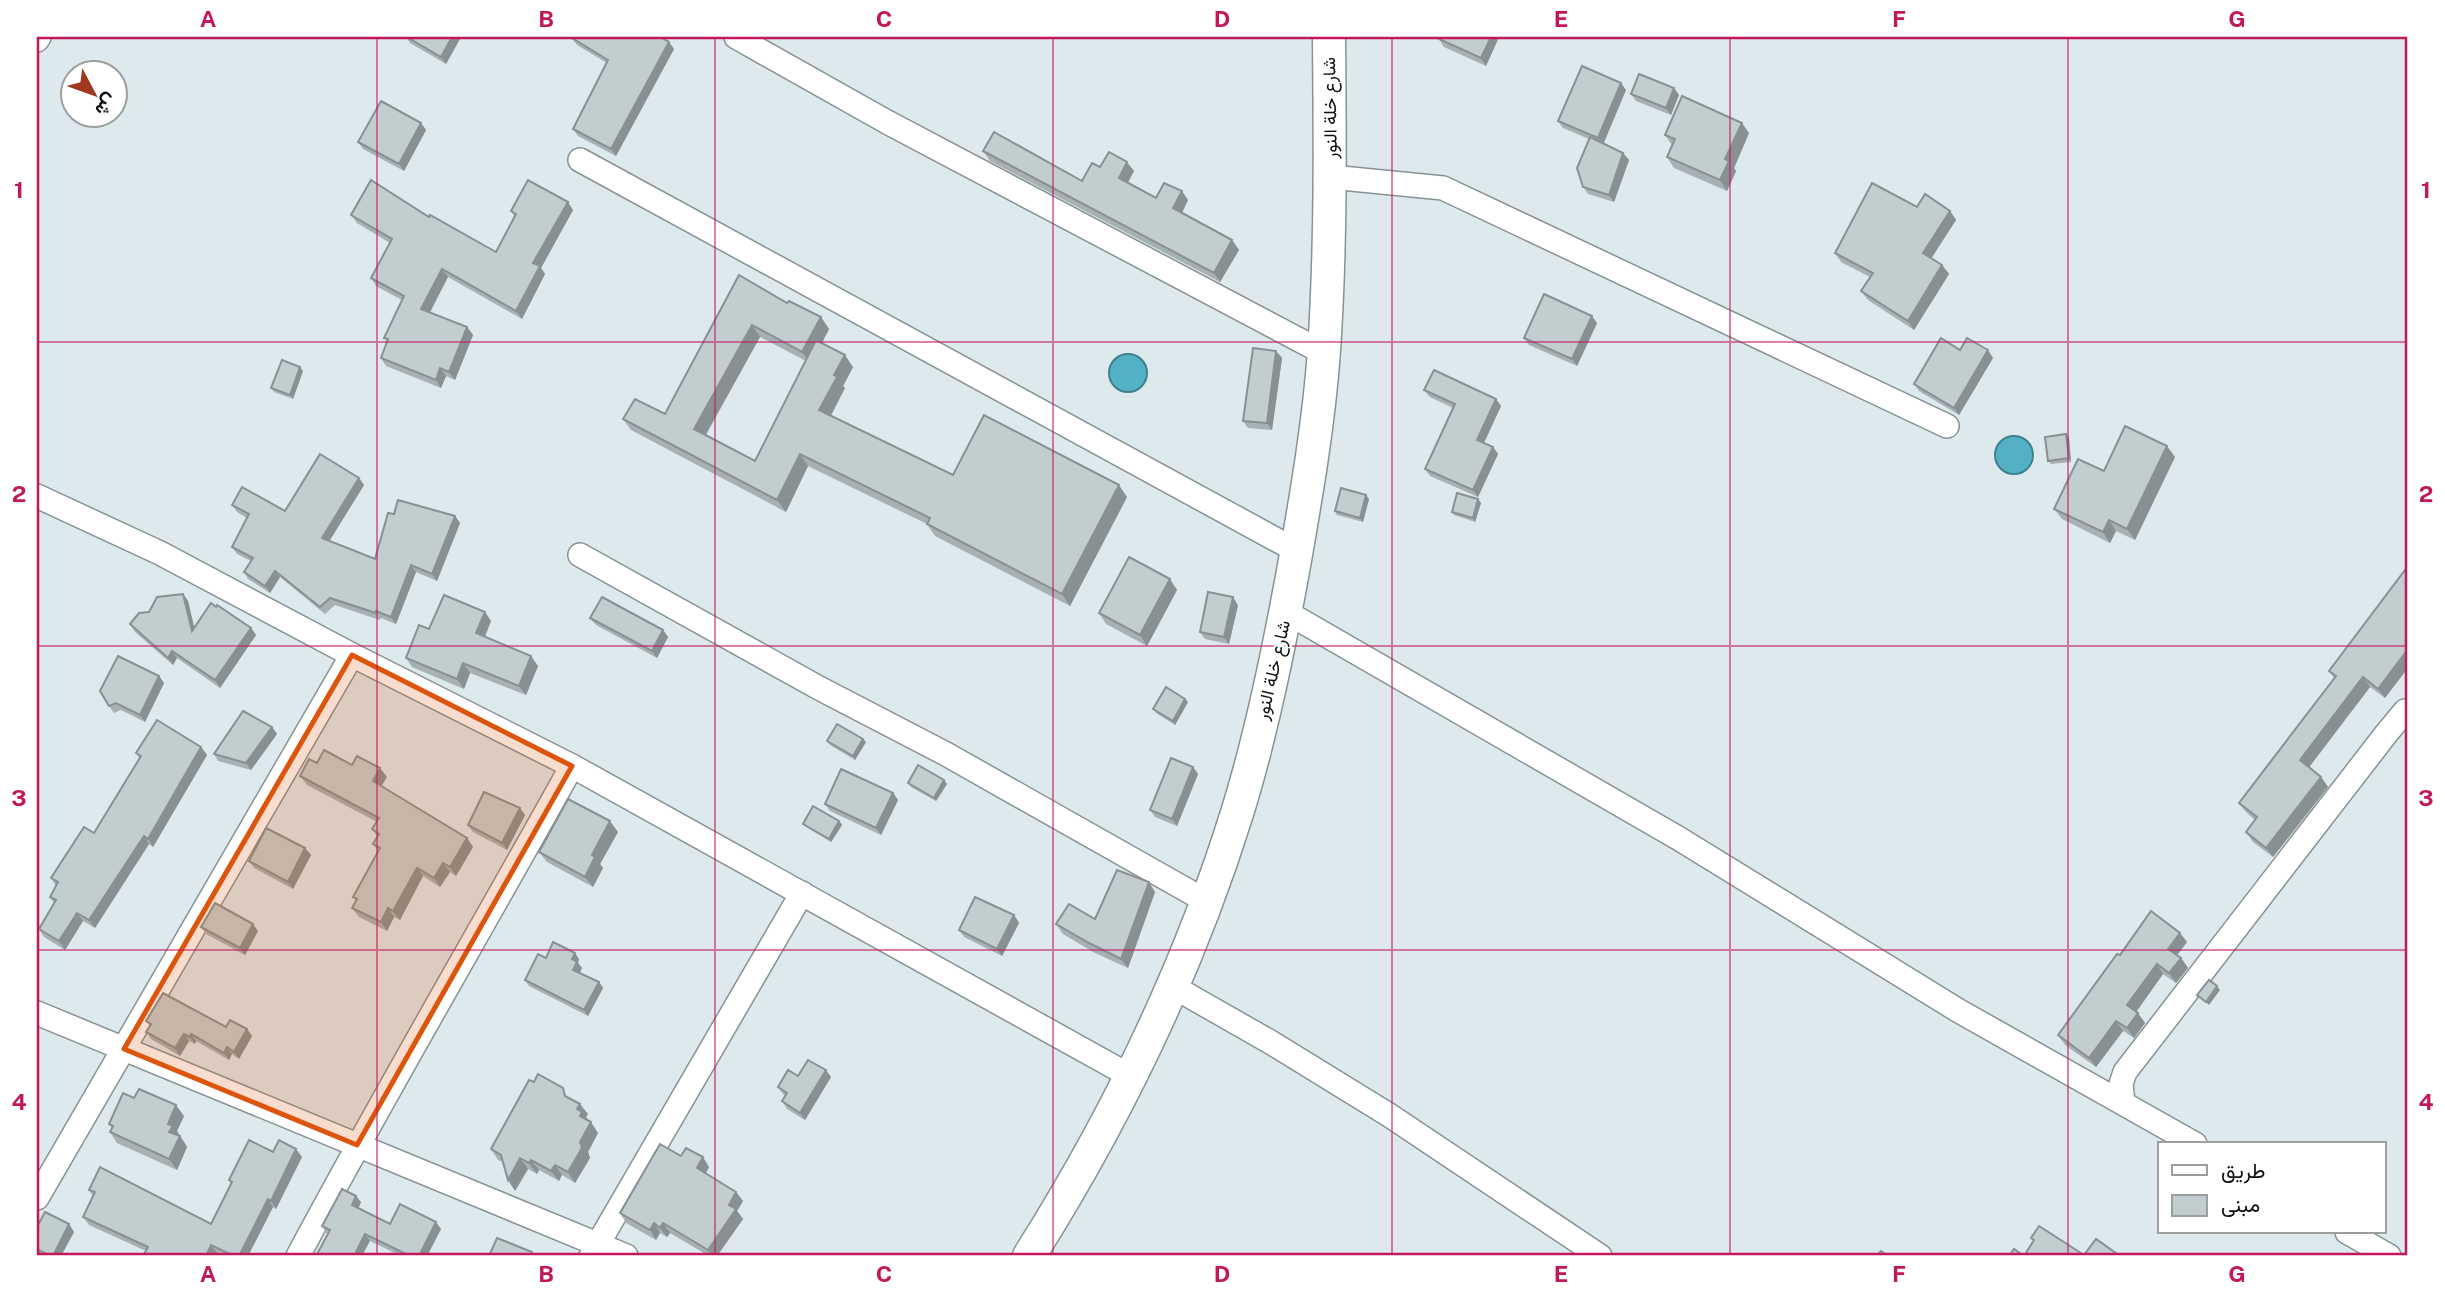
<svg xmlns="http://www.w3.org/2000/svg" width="2445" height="1293" viewBox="0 0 2445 1293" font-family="'Public Sans',Vazirmatn,sans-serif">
<rect width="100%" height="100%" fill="#dde9ec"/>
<!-- water -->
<g fill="#54b0c4" stroke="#3e808e" stroke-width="2">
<circle cx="1128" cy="373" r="19"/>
<circle cx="2014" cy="455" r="19"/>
</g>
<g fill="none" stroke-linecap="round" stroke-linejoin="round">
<defs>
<g id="street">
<polyline points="736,37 887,122 1324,353"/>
<polyline points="37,40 39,37"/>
<polyline points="580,160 1297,551"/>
<polyline points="1331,177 1443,188 1947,426"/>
<polyline points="37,496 160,553 352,655 572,766 1132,1077"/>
<polyline points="580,555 819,688 946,754 1206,901"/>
<polyline points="1286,612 1678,838 1959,1011 2195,1144"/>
<polyline points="1172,986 1272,1043 1389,1115 1600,1256"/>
<polyline points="37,1013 626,1256"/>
<polyline points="2123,1103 2121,1084 2125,1072 2386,734 2405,711 2408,711"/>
<polyline points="37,1198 352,655"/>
<polyline points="2347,1232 2389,1256"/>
<path d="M298,1256C386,1091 481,930 572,766"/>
<polyline points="591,1256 802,893"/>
</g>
<path id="secondary" d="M1029,1256C1117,1117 1189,968 1238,810C1263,729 1280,644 1295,560C1307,491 1319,421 1324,351C1331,246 1330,142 1329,37"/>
</defs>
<!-- street casing -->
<use href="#street" stroke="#879295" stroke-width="26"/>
<!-- secondary casing -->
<use href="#secondary" stroke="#879295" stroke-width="35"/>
<!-- street -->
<use href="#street" stroke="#fff" stroke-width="23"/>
<!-- secondary -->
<use href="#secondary" stroke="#fff" stroke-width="32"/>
</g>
<!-- wall -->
<g fill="#a7b0b3" fill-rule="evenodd">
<polygon points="406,37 461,37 446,64 410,43"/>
<polygon points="1440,37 1499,37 1486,66 1444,47 1439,39"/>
<polygon points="572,38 674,49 616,156 578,136 573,129 607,63 577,45"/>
<polygon points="1674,88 1679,95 1671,115 1636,101 1631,94"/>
<polygon points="1626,90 1603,143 1623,153 1629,160 1614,202 1588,194 1583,187 1589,139 1563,128 1558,121"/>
<polygon points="421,123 426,130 404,171 363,149 358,142"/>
<polygon points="1749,133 1734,168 1736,171 1727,191 1674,168 1667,157 1672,145 1665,135"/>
<polygon points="983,151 1082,181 1100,167 1134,171 1128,183 1156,198 1188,200 1182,213 1232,240 1239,250 1220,282 990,161"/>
<polygon points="1917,207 1950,211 1956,220 1931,258 1942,265 1949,274 1914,330 1868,300 1861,291 1870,277 1841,262 1835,253"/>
<polygon points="573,210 541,268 545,274 522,319 448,277 430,313 467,327 473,335 455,380 446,376 441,388 386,366 381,358 387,342 384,338 402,300 376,286 371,278 390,243 357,223 351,215 429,217 496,252 514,216 511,211"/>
<path d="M739,275L787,303L821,317L829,329L822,343L853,367L843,386L845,388L831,416L953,475L1127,497L1070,606L935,536L927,524L808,466L786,512L631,430L623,419L665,414ZM760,337L806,361L755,461L706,435Z"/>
<polygon points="1597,323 1577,366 1529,345 1524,338"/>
<polygon points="1960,350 1993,358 1959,415 1919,391 1914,384"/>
<polygon points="1276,351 1282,358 1272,430 1248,428 1243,421"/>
<polygon points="303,371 293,399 274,392 271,388"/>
<polygon points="1424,390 1501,406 1484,443 1493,447 1498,454 1478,497 1430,476 1425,469 1453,408 1430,397"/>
<polygon points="2069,438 2071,462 2051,464 2048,461"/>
<polygon points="2175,457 2135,540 2116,531 2110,543 2062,519 2054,509 2104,471"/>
<polygon points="359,478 364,485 329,541 375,559 394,514 455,516 460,523 437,581 416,572 396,624 381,618 380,620 335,605 325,614 280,577 270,593 248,579 244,572 251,561 237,554 232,547 247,518 237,512 232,505 285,511"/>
<polygon points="1366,495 1369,499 1363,522 1337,515 1335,511"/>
<polygon points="1478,499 1481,503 1475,522 1454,515 1452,512"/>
<polygon points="2408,566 2385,698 2370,687 2309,767 2321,777 2328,787 2273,857 2253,842 2246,832 2255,820 2246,812 2239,803 2334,678 2329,671"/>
<polygon points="1177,590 1147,646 1106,624 1099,613"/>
<polygon points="183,594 188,601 194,628 251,628 256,635 220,688 177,658 173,665 135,632 130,624 149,612"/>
<polygon points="1238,605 1229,644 1205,639 1200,632"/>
<polygon points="485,612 491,621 485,637 538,666 526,695 470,673 464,689 412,667 406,658 429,629"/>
<polygon points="590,618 663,630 668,637 657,658 596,625"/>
<polygon points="159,676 164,683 145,722 121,710 114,713 109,706"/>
<polygon points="1188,702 1175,725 1156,713 1153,709"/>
<polygon points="272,727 277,734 251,770 218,761 214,754"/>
<polygon points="863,739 866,742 855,760 830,745 827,741"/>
<polygon points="201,747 207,755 153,847 149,844 95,928 83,921 65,950 44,937 39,929 54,903 50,897 56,886 51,878 94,833 139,758 136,753"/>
<polygon points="317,763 352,765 387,777 381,786 467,838 473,847 456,876 450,872 440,887 423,876 400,920 394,917 387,931 359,917 352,908 356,901 353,897 378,851 373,844 377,836 372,829 377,822 307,785 300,776"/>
<polygon points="1193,767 1198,774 1177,826 1155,817 1150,810"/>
<polygon points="944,780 947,784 936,801 911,787 908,783"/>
<polygon points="893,793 898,800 881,835 830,811 825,804"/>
<polygon points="525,815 507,850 473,832 468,825"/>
<polygon points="839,821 842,825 831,842 806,827 803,824"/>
<polygon points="618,832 600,864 603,868 593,887 547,862 539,852"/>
<polygon points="305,848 311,855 293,889 254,868 249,861"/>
<polygon points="1155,892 1128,968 1095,953 1063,934 1056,924 1095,919"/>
<polygon points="1014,915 1019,923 1002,956 964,937 959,930"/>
<polygon points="201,927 258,931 245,955 206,934"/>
<polygon points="2187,942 2177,955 2181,958 2188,968 2176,983 2163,974 2136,1012 2145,1023 2134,1038 2123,1031 2096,1067 2065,1045 2058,1035 2120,955"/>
<polygon points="546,958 579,959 578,963 582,968 579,973 599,982 603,988 588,1016 529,986 525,980"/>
<polygon points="146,1021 247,1029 252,1036 239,1059 232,1054 229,1060 196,1041 195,1044 189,1041 180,1056 151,1039 146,1032 150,1026"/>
<polygon points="798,1076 831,1077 805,1120 787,1109 782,1101 785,1096 783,1094 778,1087"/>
<polygon points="134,1098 184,1116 177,1131 187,1147 177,1170 117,1143 110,1132 112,1128 109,1124"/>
<polygon points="571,1098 588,1114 586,1117 598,1133 588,1152 590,1158 575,1183 562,1175 559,1181 539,1170 537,1174 528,1169 515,1191 503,1162 498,1160 491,1149"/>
<polygon points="273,1152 302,1157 276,1209 273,1207 248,1256 223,1256 217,1253 215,1256 143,1256 146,1251 89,1225 83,1217 93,1196 89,1190 211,1224 231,1184 229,1180"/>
<polygon points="681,1156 709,1167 706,1173 736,1192 743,1201 737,1211 743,1219 717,1256 709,1256 670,1233 667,1237 660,1233 656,1240 626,1223 620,1213"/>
<polygon points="361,1202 358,1208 390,1224 441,1229 427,1256 401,1256 370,1241 326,1233 322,1226"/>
<polygon points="69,1224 74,1232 61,1256 41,1256 37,1254 37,1227"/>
</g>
<!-- shaded-wall -->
<g fill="#889092">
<polygon points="452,37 461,37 446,64 441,57"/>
<polygon points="1491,37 1499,37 1486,66 1481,58"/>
<polygon points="669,42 674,49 616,156 611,149"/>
<polygon points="1621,83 1626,90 1603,145 1598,138"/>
<polygon points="1674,88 1679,95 1671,115 1666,108"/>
<polygon points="421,123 426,130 404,171 399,164"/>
<polygon points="1742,123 1749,133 1734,168 1736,171 1727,191 1720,180 1725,159"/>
<polygon points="1623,153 1629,160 1614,202 1609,195"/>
<polygon points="1127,162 1134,171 1125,187 1119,178"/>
<polygon points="1182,191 1188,200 1180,217 1173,208"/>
<polygon points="568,202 573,210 541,268 545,274 522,319 516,311 533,263"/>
<polygon points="1950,211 1956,220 1929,262 1923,253"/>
<polygon points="1232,240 1239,250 1220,282 1214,273"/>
<polygon points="1942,265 1949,274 1914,330 1908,321"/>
<polygon points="442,269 448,277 427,317 421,309"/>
<polygon points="1592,316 1597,323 1577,366 1572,359"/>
<polygon points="821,317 829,329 811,364 802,352"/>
<polygon points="752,325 760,337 702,441 694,429"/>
<polygon points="467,327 473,335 455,380 449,372"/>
<polygon points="1988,350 1993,358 1959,415 1954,408"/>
<polygon points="1276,351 1282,358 1272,430 1267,423"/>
<polygon points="845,355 853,367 843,386 845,388 827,422 819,410 834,375"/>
<polygon points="300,367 303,371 293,399 290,395"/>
<polygon points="440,368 446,376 441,388 436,380"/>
<polygon points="1496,399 1501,406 1482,447 1477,440"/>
<polygon points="2066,434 2069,438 2071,462 2069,458"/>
<polygon points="2167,446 2175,457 2135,540 2127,529"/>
<polygon points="1493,447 1498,454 1478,497 1473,490"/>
<polygon points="800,454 808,466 786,512 777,500"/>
<polygon points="359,478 364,485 327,545 322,538"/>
<polygon points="1119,485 1127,497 1070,606 1062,594"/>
<polygon points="1366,495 1369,499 1363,522 1360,518"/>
<polygon points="1478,499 1481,503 1475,522 1473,518"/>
<polygon points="455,516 460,523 437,581 432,574"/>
<polygon points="2109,520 2116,531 2110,543 2103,532"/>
<polygon points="411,565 416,572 396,624 391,617"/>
<polygon points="275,571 280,577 270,593 265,586"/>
<polygon points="1170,579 1177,590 1147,646 1140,635"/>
<polygon points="183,594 188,601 197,639 192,631"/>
<polygon points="1233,597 1238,605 1229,644 1224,637"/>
<polygon points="485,612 491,621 482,643 476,633"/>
<polygon points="251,628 256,635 220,688 215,680"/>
<polygon points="663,630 668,637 657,658 652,651"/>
<polygon points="2408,649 2408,668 2385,698 2378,689"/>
<polygon points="172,651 177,658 173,665 168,658"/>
<polygon points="531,656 538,666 526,695 519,686"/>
<polygon points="463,663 470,673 464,689 457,679"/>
<polygon points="159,676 164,683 145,722 140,715"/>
<polygon points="2363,677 2370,687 2307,770 2300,760"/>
<polygon points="1185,699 1188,702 1175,725 1173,721"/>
<polygon points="272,727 277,734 251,770 246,763"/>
<polygon points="863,739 866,742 855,760 853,756"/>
<polygon points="201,747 207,755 153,847 148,839"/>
<polygon points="1193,767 1198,774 1177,826 1172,819"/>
<polygon points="380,768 387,777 379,790 373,781"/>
<polygon points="2321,777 2328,787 2273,857 2266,848"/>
<polygon points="944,780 947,784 936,801 934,798"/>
<polygon points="893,793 898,800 881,835 876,828"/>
<polygon points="520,808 525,815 507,850 502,843"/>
<polygon points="610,821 618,832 600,864 603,868 593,887 585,877 592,855"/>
<polygon points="839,821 842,825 831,842 829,839"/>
<polygon points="144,836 149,844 95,928 89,920"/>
<polygon points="467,838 473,847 456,876 450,867"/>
<polygon points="305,848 311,855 293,889 288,882"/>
<polygon points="443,863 450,872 440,887 434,878"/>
<polygon points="417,868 423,876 400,920 393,911"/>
<polygon points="1149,882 1155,892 1128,968 1121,959"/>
<polygon points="388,908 394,917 387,931 381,922"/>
<polygon points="77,913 83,921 65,950 59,941"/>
<polygon points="1014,915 1019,923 1002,956 997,949"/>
<polygon points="253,924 258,931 245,955 240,948"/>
<polygon points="2180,933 2187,942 2175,958 2168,949"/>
<polygon points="575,953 579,959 578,963 582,968 578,977 573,970 572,959"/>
<polygon points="2181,958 2188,968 2176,983 2169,973"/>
<polygon points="2157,964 2163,974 2134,1015 2127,1005"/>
<polygon points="599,982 603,988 588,1016 584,1010"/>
<polygon points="2217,986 2220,990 2209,1005 2206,1002"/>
<polygon points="2138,1013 2145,1023 2134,1038 2127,1028"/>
<polygon points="2116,1021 2123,1031 2096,1067 2089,1058"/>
<polygon points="247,1029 252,1036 239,1059 234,1052"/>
<polygon points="184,1034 189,1041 180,1056 175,1048"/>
<polygon points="191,1034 196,1041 195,1044 190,1037"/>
<polygon points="227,1047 232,1054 229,1060 224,1053"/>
<polygon points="826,1070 831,1077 805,1120 800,1113"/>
<polygon points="580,1104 588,1114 586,1117 590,1123 580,1116 577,1109"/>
<polygon points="176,1105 184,1116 177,1131 187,1147 177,1170 169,1159 169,1132 168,1124"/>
<polygon points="591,1122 598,1133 588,1152 590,1158 575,1183 568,1172 580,1142"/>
<polygon points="296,1149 302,1157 276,1209 271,1201"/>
<polygon points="703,1157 709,1167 703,1178 697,1168"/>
<polygon points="520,1158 528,1169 515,1191 508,1180"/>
<polygon points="531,1160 539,1170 537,1174 529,1163"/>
<polygon points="555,1165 562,1175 559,1181 551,1171"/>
<polygon points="736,1192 743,1201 737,1211 743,1219 717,1256 712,1256 708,1250 729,1205"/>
<polygon points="356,1196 361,1202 357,1212 352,1205"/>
<polygon points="268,1199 273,1207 248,1256 239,1256"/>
<polygon points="436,1222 441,1229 427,1256 419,1256"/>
<polygon points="654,1223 660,1233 656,1240 650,1230"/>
<polygon points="663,1223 670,1233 667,1237 660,1228"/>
<polygon points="69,1224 74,1232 61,1256 53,1256"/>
<polygon points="365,1234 370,1241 362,1256 354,1256"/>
<polygon points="211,1245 217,1253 215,1256 206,1256"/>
</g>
<!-- building -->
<g fill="#c2cdd0" stroke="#889092" stroke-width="2">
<polygon points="407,37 452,37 441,57"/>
<polygon points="573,37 660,37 669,42 611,149 573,129 608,60 572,38"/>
<polygon points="1440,37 1491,37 1481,58 1439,39"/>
<polygon points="1582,66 1621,83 1598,138 1558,121"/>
<polygon points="1639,74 1674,88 1666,108 1631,94"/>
<polygon points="1682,96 1742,123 1725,159 1729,161 1720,180 1667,157 1675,139 1665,135"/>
<polygon points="381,101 421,123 399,164 358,142"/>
<polygon points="994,132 1082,181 1092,163 1100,167 1109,152 1127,162 1119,178 1156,198 1164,183 1182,191 1173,208 1232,240 1214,273 983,151"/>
<polygon points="1590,137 1623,153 1609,195 1583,187 1577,168"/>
<polygon points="371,180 429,217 430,215 496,252 516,214 511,211 528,180 568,202 533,263 540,266 516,311 442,269 421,309 467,327 449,372 440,368 436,380 381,358 388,339 384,338 404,296 371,278 392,239 351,215"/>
<polygon points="1872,183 1917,207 1925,194 1950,211 1923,253 1942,265 1908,321 1861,291 1873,273 1835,253"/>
<polygon points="739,275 787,303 789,301 821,317 802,352 752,325 694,429 755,461 816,340 845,355 834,375 837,377 819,410 953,475 984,415 1119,485 1062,594 927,524 930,518 800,454 777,500 623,419 635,399 665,414"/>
<polygon points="1544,294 1592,316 1572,359 1524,338"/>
<polygon points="1941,338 1960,350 1967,338 1988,350 1954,408 1914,384"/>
<polygon points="1253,348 1276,351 1267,423 1243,421"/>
<polygon points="282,360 300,367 290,395 271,388"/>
<polygon points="1434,370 1496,399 1477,440 1493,447 1473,490 1425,469 1455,404 1424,390"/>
<polygon points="2125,426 2167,446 2127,529 2109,520 2103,532 2054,509 2078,459 2104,471"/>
<polygon points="2066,434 2069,458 2048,461 2045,437"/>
<polygon points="320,454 359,478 322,538 375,559 388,513 394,514 398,500 455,516 432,574 411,565 391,617 376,611 376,613 330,598 320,607 275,571 265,586 244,572 253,558 232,547 249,514 232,505 242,487 285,511"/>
<polygon points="1341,488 1366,495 1360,518 1335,511"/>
<polygon points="1457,493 1478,499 1473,518 1452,512"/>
<polygon points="1129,557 1170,579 1140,635 1099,613"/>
<polygon points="2408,566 2408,649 2378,689 2363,677 2300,760 2321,777 2266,848 2246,832 2257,817 2239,803 2336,676 2329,671"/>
<polygon points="1208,592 1233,597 1224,637 1200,632"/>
<polygon points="183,594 192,631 211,603 216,607 217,605 251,628 215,680 172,651 168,658 130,624 139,613 149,612 157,597"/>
<polygon points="444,595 485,612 476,633 531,656 519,686 463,663 457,679 406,658 419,625 429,629"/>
<polygon points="602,597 663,630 652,651 590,618"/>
<polygon points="118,656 159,676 140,715 116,703 109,706 100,691"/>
<polygon points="1166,687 1185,699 1173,721 1153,709"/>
<polygon points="243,711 272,727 246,763 214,754"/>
<polygon points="157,720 201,747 148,839 144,836 89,920 77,913 59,941 39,929 56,900 50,897 58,882 51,878 84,827 94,833 141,756 136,753"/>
<polygon points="837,724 863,739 853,756 827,741"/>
<polygon points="324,750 352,765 357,756 380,768 373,781 467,838 450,867 443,863 434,878 417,868 393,911 388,908 381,922 352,908 357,899 353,897 380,848 373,844 379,834 372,829 379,818 300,776 309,759 317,763"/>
<polygon points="1171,758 1193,767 1172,819 1150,810"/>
<polygon points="918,765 944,780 934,798 908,783"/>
<polygon points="841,769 893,793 876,828 825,804"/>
<polygon points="484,792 520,808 502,843 468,825"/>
<polygon points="568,799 610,821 592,855 595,857 585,877 539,852"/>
<polygon points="813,806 839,821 829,839 803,824"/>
<polygon points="266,828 305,848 288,882 249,861"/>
<polygon points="1117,870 1149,882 1121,959 1089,943 1056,924 1069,904 1095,919"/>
<polygon points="975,897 1014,915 997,949 959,930"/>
<polygon points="215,903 253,924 240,948 201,927"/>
<polygon points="2151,911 2180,933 2168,949 2181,958 2169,973 2157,964 2127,1005 2138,1013 2127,1028 2116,1021 2089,1058 2058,1035 2117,954 2120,955"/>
<polygon points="553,942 575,953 572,959 577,962 573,970 599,982 584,1010 525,980 538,954 546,958"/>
<polygon points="2209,980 2217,986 2206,1002 2197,995"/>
<polygon points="163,993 226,1027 230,1020 247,1029 234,1052 227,1047 224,1053 191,1034 190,1037 184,1034 175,1048 146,1032 151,1024 146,1021"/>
<polygon points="808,1060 826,1070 800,1113 782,1101 787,1093 778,1087 788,1070 798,1076"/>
<polygon points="538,1074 563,1088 565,1096 580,1104 577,1109 582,1112 580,1116 591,1122 580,1142 582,1148 568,1172 555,1165 551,1171 531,1160 529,1163 520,1158 508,1180 501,1155 491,1149 529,1080 534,1082"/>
<polygon points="139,1089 176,1105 168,1124 173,1126 169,1132 180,1136 169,1159 110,1132 113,1126 109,1124 123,1093 134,1098"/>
<polygon points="249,1140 273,1152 279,1140 296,1149 271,1201 268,1199 239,1256 234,1256 211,1245 206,1256 143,1256 148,1247 83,1217 95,1192 89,1190 100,1167 211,1224 232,1182 229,1180"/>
<polygon points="660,1144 681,1156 686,1148 703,1157 697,1168 736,1192 729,1205 736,1209 708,1250 663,1223 660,1228 654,1223 650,1230 620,1213"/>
<polygon points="342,1189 356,1196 352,1205 390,1224 400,1204 436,1222 419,1256 410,1256 365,1234 354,1256 316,1256 330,1230 322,1226"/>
<polygon points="45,1212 69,1224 53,1256 50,1256 37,1249 37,1227"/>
<polygon points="2039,1226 2084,1255 2096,1239 2120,1256 2009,1256 2014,1249 2024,1256 2034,1240 2031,1238"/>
<polygon points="497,1238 532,1252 530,1256 489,1256"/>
<polygon points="1881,1251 1888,1256 1876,1256"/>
</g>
<!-- marked area -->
<path fill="#dd550c" fill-opacity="0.2" stroke="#dd550c" stroke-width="5" stroke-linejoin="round" d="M352,655L572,766L357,1145L124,1049Z"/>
<!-- grid -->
<path fill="none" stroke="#c2185b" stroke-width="2" stroke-opacity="0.55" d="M377,37V1256M715,37V1256M1053,37V1256M1392,37V1256M1730,37V1256M2068,37V1256M37,342H2408M37,646H2408M37,950H2408"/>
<g text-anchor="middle" stroke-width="5" stroke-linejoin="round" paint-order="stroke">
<!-- street labels -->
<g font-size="18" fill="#0b0f0f" stroke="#fff">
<text transform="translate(1330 108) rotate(-91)" y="6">شارع خلة النور</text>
<text transform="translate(1273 670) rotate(-77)" y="6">شارع خلة النور</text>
</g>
</g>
<!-- border -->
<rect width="2445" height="1293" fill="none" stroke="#ffffff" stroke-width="77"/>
<!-- legend -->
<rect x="2158" y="1142" width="228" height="91" fill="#ffffff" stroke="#9d9f9f" stroke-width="2"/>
<rect x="2172" y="1165" width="35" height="10" fill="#ffffff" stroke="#9d9f9f" stroke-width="2"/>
<text x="2221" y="1178" font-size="21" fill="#0b0f0f">طريق</text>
<rect x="2172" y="1195" width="35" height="21" fill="#c2cdd0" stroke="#9d9f9f" stroke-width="2"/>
<text x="2221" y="1212" font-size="21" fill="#0b0f0f">مبنى</text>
<!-- north arrow -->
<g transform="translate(94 94) rotate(131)"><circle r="33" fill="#ffffff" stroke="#9d9f9f" stroke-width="2"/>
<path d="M0-5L12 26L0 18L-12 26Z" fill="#a03720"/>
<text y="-10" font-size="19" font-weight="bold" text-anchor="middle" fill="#0b0f0f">ش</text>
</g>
<rect x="38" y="38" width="2368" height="1216" fill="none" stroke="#c2185b" stroke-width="2.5"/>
<g font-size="23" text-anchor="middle" font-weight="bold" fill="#c2185b">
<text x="208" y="27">A</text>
<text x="546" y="27">B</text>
<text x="884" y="27">C</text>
<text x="1222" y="27">D</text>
<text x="1561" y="27">E</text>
<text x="1899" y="27">F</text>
<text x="2237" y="27">G</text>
<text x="19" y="198">1</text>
<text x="2426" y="198">1</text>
<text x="19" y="502">2</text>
<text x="2426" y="502">2</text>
<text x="19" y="806">3</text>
<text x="2426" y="806">3</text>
<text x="19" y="1110">4</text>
<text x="2426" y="1110">4</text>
<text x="208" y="1282">A</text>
<text x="546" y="1282">B</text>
<text x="884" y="1282">C</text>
<text x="1222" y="1282">D</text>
<text x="1561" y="1282">E</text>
<text x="1899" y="1282">F</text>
<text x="2237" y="1282">G</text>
</g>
</svg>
